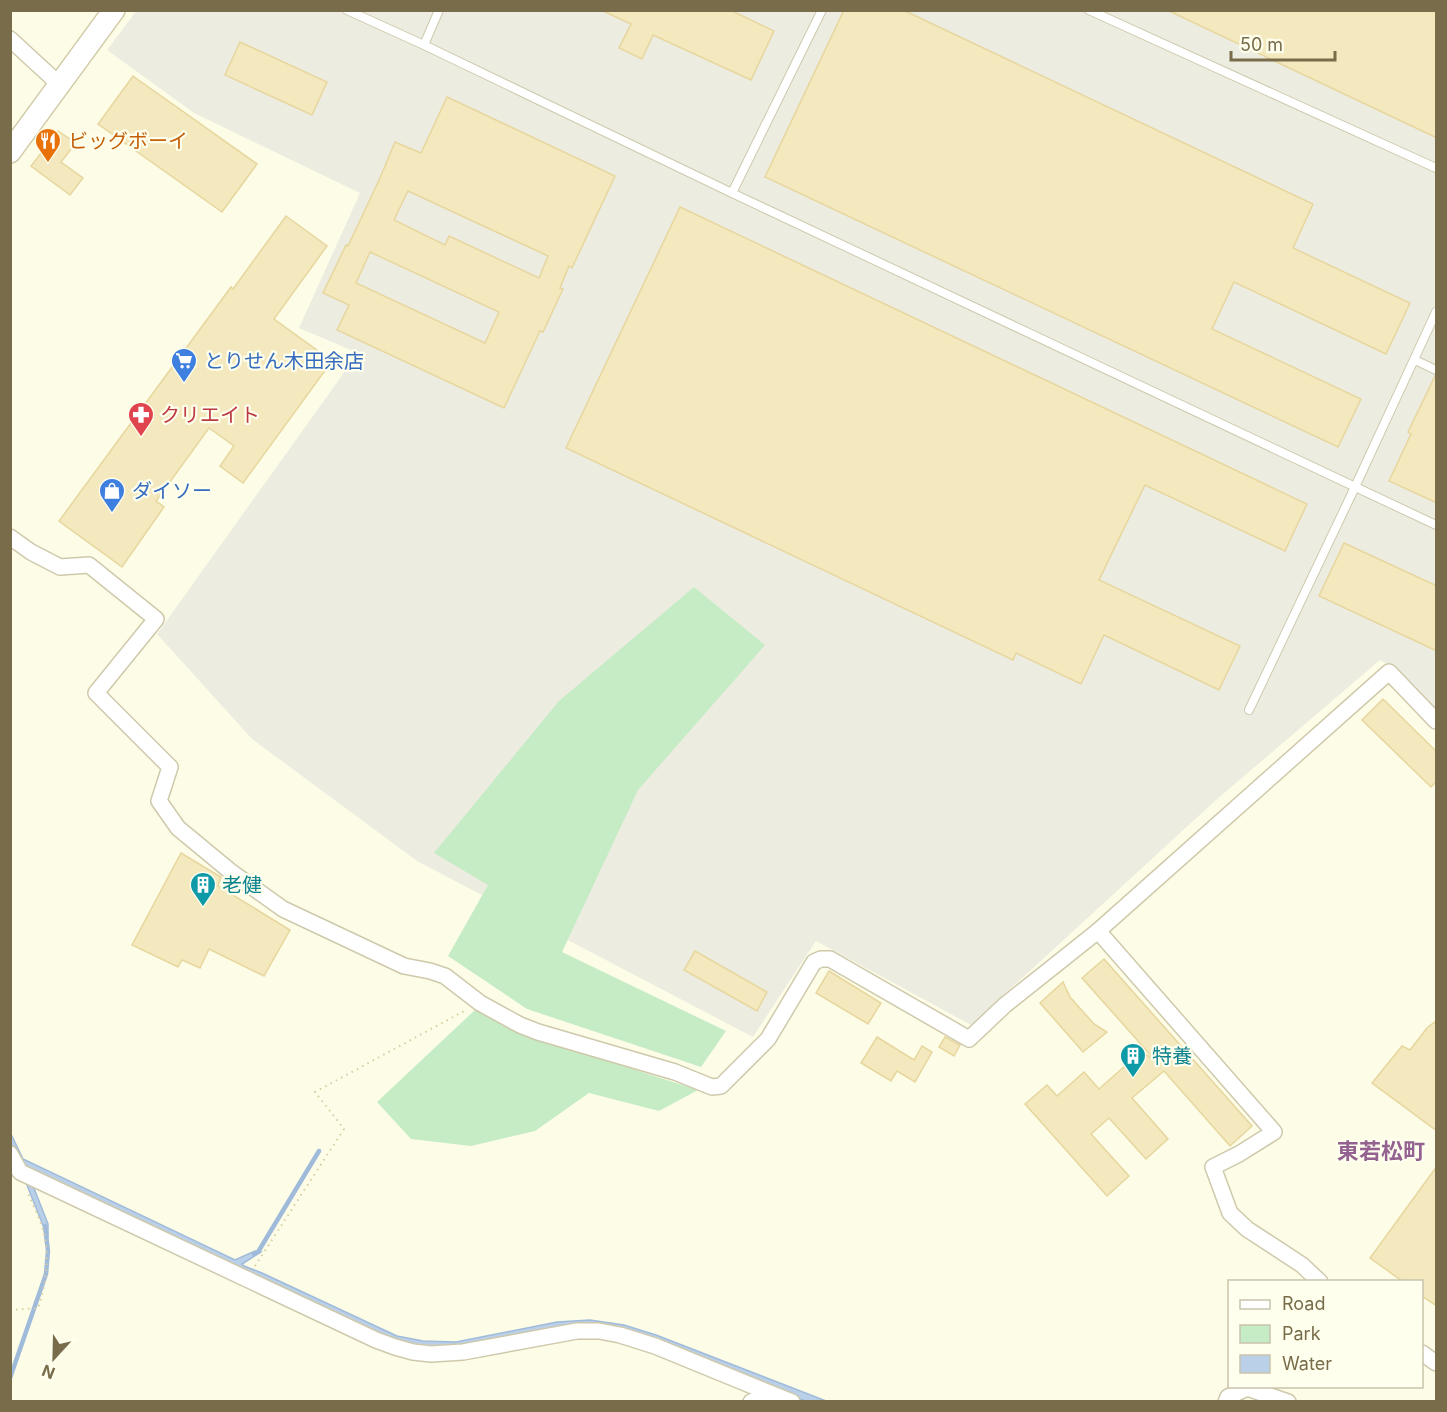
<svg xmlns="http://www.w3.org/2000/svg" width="1447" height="1412" viewBox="0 0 1447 1412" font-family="Inter,'Noto Sans JP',sans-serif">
<rect width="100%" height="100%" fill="#fdfde7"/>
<!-- industrial -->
<polygon fill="#edece1" points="137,10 1436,11 1436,711 1393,667 1380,660 1216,800 971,1025 816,941 753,1037 417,861 252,739 157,634 358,353 299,328 360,193 194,113 107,50"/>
<!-- green -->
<g fill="#c5ecc4">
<polygon points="694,587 765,645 638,790 562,952 726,1031 701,1067 527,1009 448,956 488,885 434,853 559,701"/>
<polygon points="476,1009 536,1038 698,1090 659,1111 589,1093 535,1131 471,1146 411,1139 377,1102"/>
</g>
<!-- water -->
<polygon fill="#bad0e8" stroke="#a0bbda" stroke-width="1.5" points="10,1132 23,1159 235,1260 255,1251 261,1252 242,1264 244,1266 262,1273 397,1336 423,1341 456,1342 557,1322 590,1320 624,1325 656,1335 826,1401 805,1401 652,1341 623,1332 457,1350 394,1343 26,1168 48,1224 48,1238 17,1160 11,1147"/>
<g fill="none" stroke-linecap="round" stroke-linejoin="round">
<!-- stream -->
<g stroke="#a0bbda" stroke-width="4.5">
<polyline points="254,1254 258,1252 319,1151"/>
<polyline points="10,1378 46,1274 48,1251 45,1226"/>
</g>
</g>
<!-- building -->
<g fill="#f3e8be" stroke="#e7d69d" stroke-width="1.5" fill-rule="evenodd">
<polygon points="601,10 730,10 774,31 751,80 653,35 642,59 619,48 631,24"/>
<polygon points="844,10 903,10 1313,204 1293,248 1410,303 1386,354 1234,282 1212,329 1361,399 1338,447 765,177"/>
<polygon points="1167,10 1437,10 1437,138"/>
<polygon points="240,42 327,82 312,115 225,75"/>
<polygon points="133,76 257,164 222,212 98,124"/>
<path d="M447,97L615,176L572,268L569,266L560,288L563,289L543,332L540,331L504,408L337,330L349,305L323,293L346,245L348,246L380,178L395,142L421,153ZM408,191L548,256L539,278L449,236L445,245L394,220ZM370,252L499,312L485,343L356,283Z"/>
<polygon points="58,131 76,143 61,162 83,178 70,195 31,166"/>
<polygon points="680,207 1307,504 1285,551 1145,485 1099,580 1240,646 1219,690 1104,635 1081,684 1016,653 1013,660 566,448"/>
<polygon points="286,216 327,246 274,319 332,361 243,483 220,466 234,446 209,428 156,501 164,507 122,567 59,521 231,287 233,289"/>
<polygon points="1435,376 1437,376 1437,503 1389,481 1411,434 1408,432"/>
<polygon points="1344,543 1437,586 1437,651 1319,596"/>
<polygon points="1383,699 1437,752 1437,781 1431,787 1362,720"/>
<polygon points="181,853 221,877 218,886 290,930 264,976 209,949 200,968 182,960 178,967 132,945"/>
<polygon points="695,951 767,992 757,1011 684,970"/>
<polygon points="1104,959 1252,1126 1230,1146 1164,1071 1132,1098 1168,1139 1146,1159 1109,1118 1091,1134 1129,1176 1107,1196 1025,1104 1047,1085 1057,1096 1084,1072 1099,1089 1141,1052 1154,1059 1082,978"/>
<polygon points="829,971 881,1003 868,1024 816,993"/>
<polygon points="1063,982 1070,997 1094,1024 1107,1032 1083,1052 1040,1003"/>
<polygon points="1437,1020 1437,1131 1372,1083 1402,1046 1410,1050 1427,1028"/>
<polygon points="877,1037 914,1060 922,1046 932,1052 915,1082 897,1071 891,1081 861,1063"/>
<polygon points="945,1037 960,1045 954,1056 939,1047"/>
<polygon points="1437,1166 1437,1306 1422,1296 1422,1281 1402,1281 1370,1258"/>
</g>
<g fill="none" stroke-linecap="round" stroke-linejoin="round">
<defs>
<g id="lane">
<polyline points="347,10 424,45 732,193 1436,525"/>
<polyline points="1089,10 1436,168"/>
<polyline points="424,45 439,10"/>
<polyline points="732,193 822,10"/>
<polyline points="1415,360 1436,370"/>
<polyline points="1249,710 1355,487 1436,312"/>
</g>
<g id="street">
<polyline points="10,39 60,85"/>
<polyline points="10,537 31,552 60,567 89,565 156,619 96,693 170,767 159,801 178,828 230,871 283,909 404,966 430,971 445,976 480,1003 520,1025 538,1032 675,1072 712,1087 721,1086 768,1039 814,962 821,959 830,959 969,1039 1005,1005 1098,931 1389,672 1436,721"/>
<polyline points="1098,931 1274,1132 1239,1154 1213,1167 1230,1213 1247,1229 1302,1265 1320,1282"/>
<polyline points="10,1154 20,1172 376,1340 395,1347 413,1352 431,1354 463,1352 577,1331 599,1331 620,1335 655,1346 792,1402"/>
<polyline points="1422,1353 1436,1363"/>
<polyline points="751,1402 758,1399 778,1400"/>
<polyline points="1226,1402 1228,1397 1247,1388 1288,1402"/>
</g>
<polyline id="secondary" points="10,152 114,10"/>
</defs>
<!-- lane casing -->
<use href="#lane" stroke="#cfc9ac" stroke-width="10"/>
<!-- street casing -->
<use href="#street" stroke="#cfc9ac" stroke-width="18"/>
<!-- secondary casing -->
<use href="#secondary" stroke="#d1caa7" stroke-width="24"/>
<!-- path -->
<g stroke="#d9cca0" stroke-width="2" stroke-dasharray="1.5 4.5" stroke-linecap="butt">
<polyline points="255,1266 344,1129 315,1092 466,1010"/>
<path d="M10,1310L38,1308C45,1288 48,1267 46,1246C45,1227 34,1208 27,1191"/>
</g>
<!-- lane -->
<use href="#lane" stroke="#fff" stroke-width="8"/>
<!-- street -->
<use href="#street" stroke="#fff" stroke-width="15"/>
<!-- secondary -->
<use href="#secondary" stroke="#fff" stroke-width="21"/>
</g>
<!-- icons -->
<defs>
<symbol id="restaurant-pin" viewBox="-11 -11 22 30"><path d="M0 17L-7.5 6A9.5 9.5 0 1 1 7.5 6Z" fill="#e8710a" stroke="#ffe"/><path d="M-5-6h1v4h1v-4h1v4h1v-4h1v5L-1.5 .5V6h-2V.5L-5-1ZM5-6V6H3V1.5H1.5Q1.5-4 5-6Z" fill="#fff"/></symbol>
<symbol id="supermarket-pin" viewBox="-11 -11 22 30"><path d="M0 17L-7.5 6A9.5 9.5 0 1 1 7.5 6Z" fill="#3f7fe0" stroke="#ffe"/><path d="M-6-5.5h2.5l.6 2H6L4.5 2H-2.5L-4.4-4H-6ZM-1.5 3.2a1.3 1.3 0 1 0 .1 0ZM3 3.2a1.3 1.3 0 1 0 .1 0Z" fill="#fff"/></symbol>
<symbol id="pharmacy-pin" viewBox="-11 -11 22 30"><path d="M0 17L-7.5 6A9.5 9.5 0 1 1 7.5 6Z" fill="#e0444e" stroke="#ffe"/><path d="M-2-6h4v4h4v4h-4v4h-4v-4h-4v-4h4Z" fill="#fff"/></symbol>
<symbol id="shop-pin" viewBox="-11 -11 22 30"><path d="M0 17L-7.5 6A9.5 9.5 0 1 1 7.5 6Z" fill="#3f7fe0" stroke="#ffe"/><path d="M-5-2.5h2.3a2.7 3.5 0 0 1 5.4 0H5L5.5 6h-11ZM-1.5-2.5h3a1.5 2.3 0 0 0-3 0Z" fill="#fff"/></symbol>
<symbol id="building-pin" viewBox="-11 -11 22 30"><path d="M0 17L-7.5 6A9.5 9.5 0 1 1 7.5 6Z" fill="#0f9aa8" stroke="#ffe"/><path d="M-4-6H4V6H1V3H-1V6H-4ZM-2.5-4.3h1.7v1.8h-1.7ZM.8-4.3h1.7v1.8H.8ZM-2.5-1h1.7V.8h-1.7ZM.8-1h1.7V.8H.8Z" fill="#fff"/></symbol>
</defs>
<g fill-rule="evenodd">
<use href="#restaurant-pin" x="33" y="126" width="30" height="40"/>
<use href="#supermarket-pin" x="169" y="346" width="30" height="40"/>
<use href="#pharmacy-pin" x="126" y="400" width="30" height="40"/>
<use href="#shop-pin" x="97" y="476" width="30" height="40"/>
<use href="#building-pin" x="188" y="870" width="30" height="40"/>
<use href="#building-pin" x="1118" y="1041" width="30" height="40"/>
</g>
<g text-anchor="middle" stroke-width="4.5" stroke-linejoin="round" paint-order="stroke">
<!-- food labels -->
<g font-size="20" fill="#c56008" stroke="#ffe" text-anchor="start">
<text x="68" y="148">ビッグボーイ</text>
</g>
<!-- shop labels -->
<g font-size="20" fill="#366cbe" stroke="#ffe" text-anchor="start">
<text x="204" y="368">とりせん木田余店</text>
<text x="132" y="498">ダイソー</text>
</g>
<!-- health labels -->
<g font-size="20" fill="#be3a42" stroke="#ffe" text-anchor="start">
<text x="160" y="422">クリエイト</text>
</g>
<!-- culture labels -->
<g font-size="20" fill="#0d838f" stroke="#ffe" text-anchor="start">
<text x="222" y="892">老健</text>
<text x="1152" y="1063">特養</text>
</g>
<!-- quarter labels -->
<g font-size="22" font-weight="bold" fill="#946291" stroke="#ffe">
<text x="1381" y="1159">東若松町</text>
</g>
</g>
<!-- border -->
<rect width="1447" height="1412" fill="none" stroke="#786c4a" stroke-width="24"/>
<!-- legend -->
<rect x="1228" y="1280" width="195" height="108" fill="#ffffee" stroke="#c9c4ac" stroke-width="1.5"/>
<rect x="1240" y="1300" width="30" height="9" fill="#ffffff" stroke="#c9c4ac" stroke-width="1.5"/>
<text x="1282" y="1310" font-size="18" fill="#786c4a">Road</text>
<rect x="1240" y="1325" width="30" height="18" fill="#c5ecc4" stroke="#c9c4ac" stroke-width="1.5"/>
<text x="1282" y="1340" font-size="18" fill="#786c4a">Park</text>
<rect x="1240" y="1355" width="30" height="18" fill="#bad0e8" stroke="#c9c4ac" stroke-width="1.5"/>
<text x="1282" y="1370" font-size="18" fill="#786c4a">Water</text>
<!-- north arrow -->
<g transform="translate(54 1358) rotate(202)" stroke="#ffffee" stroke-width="4.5" paint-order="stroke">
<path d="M0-4.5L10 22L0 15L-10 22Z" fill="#786c4a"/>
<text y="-9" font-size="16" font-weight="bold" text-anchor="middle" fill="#786c4a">N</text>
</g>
<!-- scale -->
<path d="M1231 51v9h104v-9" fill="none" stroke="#786c4a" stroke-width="3"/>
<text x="1240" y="51" font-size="18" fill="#786c4a" stroke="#ffffee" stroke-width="4.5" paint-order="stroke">50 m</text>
</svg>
